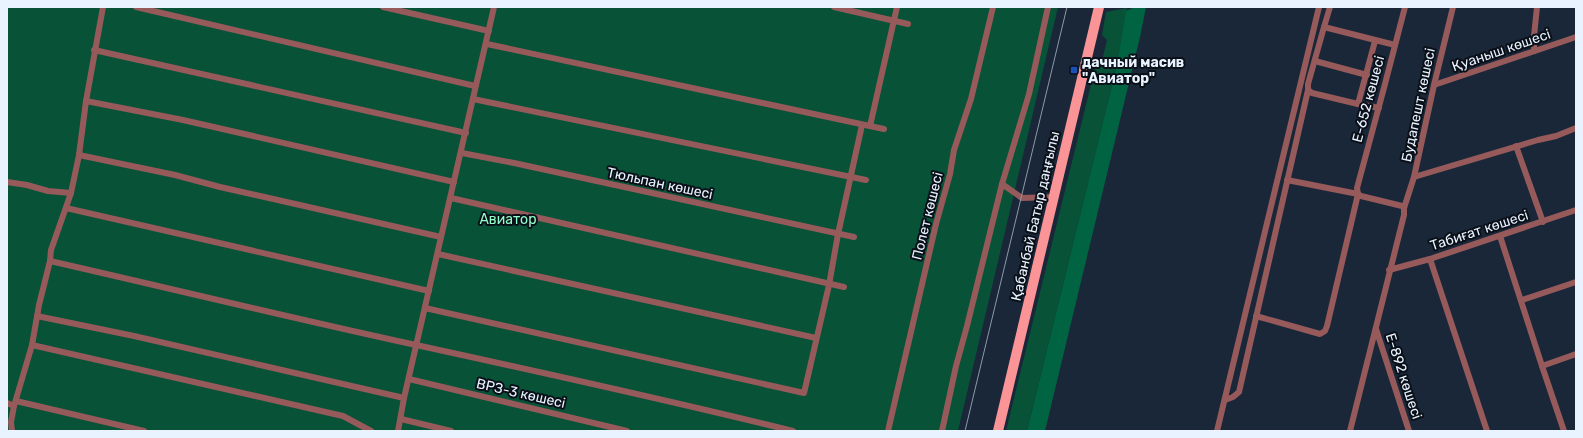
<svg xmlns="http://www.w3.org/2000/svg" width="1583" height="438" viewBox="0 0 1583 438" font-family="Rubik,sans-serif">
<rect width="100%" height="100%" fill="#1a2739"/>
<!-- green -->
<g fill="#085238">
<polygon points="7,7 1058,7 958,431 7,431"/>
<polygon points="1127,8 1116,69 1027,431 1006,431 1096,64 1101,65 1107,40 1102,35 1106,12"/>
</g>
<!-- forest -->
<polygon fill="#006342" points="1135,7 1146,7 1140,37 1045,431 1027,431 1116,69 1126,11"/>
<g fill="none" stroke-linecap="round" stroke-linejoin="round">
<!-- minor -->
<g stroke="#975a5b" stroke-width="6">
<polyline points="136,7 475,86"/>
<polyline points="383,7 489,31"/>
<polyline points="834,7 908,24"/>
<polyline points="1324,27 1330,7"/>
<polyline points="1375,41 1358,104 1312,93 1308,90 1308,84 1324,27 1395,45"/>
<polyline points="487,44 884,129"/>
<polyline points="94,50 466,133"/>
<polyline points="1534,51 1534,36 1537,7"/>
<polyline points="1315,61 1367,75"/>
<polyline points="1434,85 1576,37"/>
<polyline points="473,99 866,180"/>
<polyline points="86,101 183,120 454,182"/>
<polyline points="1358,104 1379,108"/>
<polyline points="870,126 897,7"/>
<polyline points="1516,146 1543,222"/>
<polyline points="462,153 514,163 854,237"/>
<polyline points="79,155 175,175 220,187 441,237"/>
<polyline points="1414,177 1538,140 1556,136 1576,128"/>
<polyline points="7,182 27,185 48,191 71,193"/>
<polyline points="1002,184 1022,198 1053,197"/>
<polyline points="451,198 844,287"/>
<polyline points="66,208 429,291"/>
<polyline points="1404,208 1414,177 1434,85 1453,7"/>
<polyline points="1500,236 1542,366 1564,431"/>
<polyline points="438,254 816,338"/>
<polyline points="1430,259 1487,431"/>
<path d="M50,261C164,287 279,315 393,340C527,369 660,398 793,431"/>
<polyline points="1389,270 1430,259 1576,210"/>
<polyline points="1522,300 1576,282"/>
<polyline points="425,308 804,393 829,285 838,234 862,125"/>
<polyline points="37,316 134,336 404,398"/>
<polyline points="1256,316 1320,334 1325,331 1327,326 1358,194 1287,180"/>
<polyline points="1376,329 1409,431"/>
<polyline points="32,345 343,416 371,431"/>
<polyline points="1542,366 1576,354"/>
<polyline points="409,379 627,431"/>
<polyline points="1225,400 1233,397 1239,392 1308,90"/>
<polyline points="16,401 144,431"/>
<polyline points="7,403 14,406 11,422 12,431"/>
<polyline points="14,406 32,345 39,305 50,261 51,250 71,193 79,155 86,101 103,7"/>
<polyline points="401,419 451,431"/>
<polyline points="398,431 404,398 494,7"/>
<polyline points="888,431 936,224 950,174 954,150 971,99 993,7"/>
<polyline points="942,431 956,366 967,326 1002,184 1029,94 1048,7"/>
<polyline points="1217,431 1319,7"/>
<polyline points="1350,431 1404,215 1404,208 1402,206 1361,196 1358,194 1357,188 1385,84 1405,7"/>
</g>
<!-- primary -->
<polyline stroke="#fa9497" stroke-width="10" points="998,431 1099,7"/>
<!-- tram -->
<polyline stroke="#8e99a8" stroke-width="1" points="965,431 1067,7"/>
</g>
<!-- markers -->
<rect fill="#1a4fb4" stroke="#0a1018" stroke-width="1.5" x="1070" y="66" width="8" height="8" rx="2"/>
<g text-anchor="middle" stroke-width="4" stroke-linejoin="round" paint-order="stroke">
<!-- street labels -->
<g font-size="14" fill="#e9f2ff" stroke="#0a1018">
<text transform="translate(1501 50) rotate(-19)" y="5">Қуаныш көшесі</text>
<text transform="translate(1368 99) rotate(-75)" y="5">Е-652 көшесі</text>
<text transform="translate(1418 105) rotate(-78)" y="5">Будапешт көшесі</text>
<text transform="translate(660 183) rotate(12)" y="5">Тюльпан көшесі</text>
<text transform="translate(927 216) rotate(-76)" y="5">Полет көшесі</text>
<text transform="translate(1035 216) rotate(-77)" y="5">Қабанбай Батыр даңғылы</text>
<text transform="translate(1479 230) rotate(-18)" y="5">Табиғат көшесі</text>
<text transform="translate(1404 376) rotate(72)" y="5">Е-892 көшесі</text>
<text transform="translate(521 393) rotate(13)" y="5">ВРЗ-3 көшесі</text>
</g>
<!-- poi labels -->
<g font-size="14" font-weight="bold" fill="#e9f2ff" stroke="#0a1018" text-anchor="start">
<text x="1082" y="67">дачный масив<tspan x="1082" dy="16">"Авиатор"</tspan></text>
</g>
<!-- park labels -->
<g font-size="14" fill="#92fcca" stroke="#0a1018">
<text x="508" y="224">Авиатор</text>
</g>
</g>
<!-- border -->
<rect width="1583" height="438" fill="none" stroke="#e9f2ff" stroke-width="16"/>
</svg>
